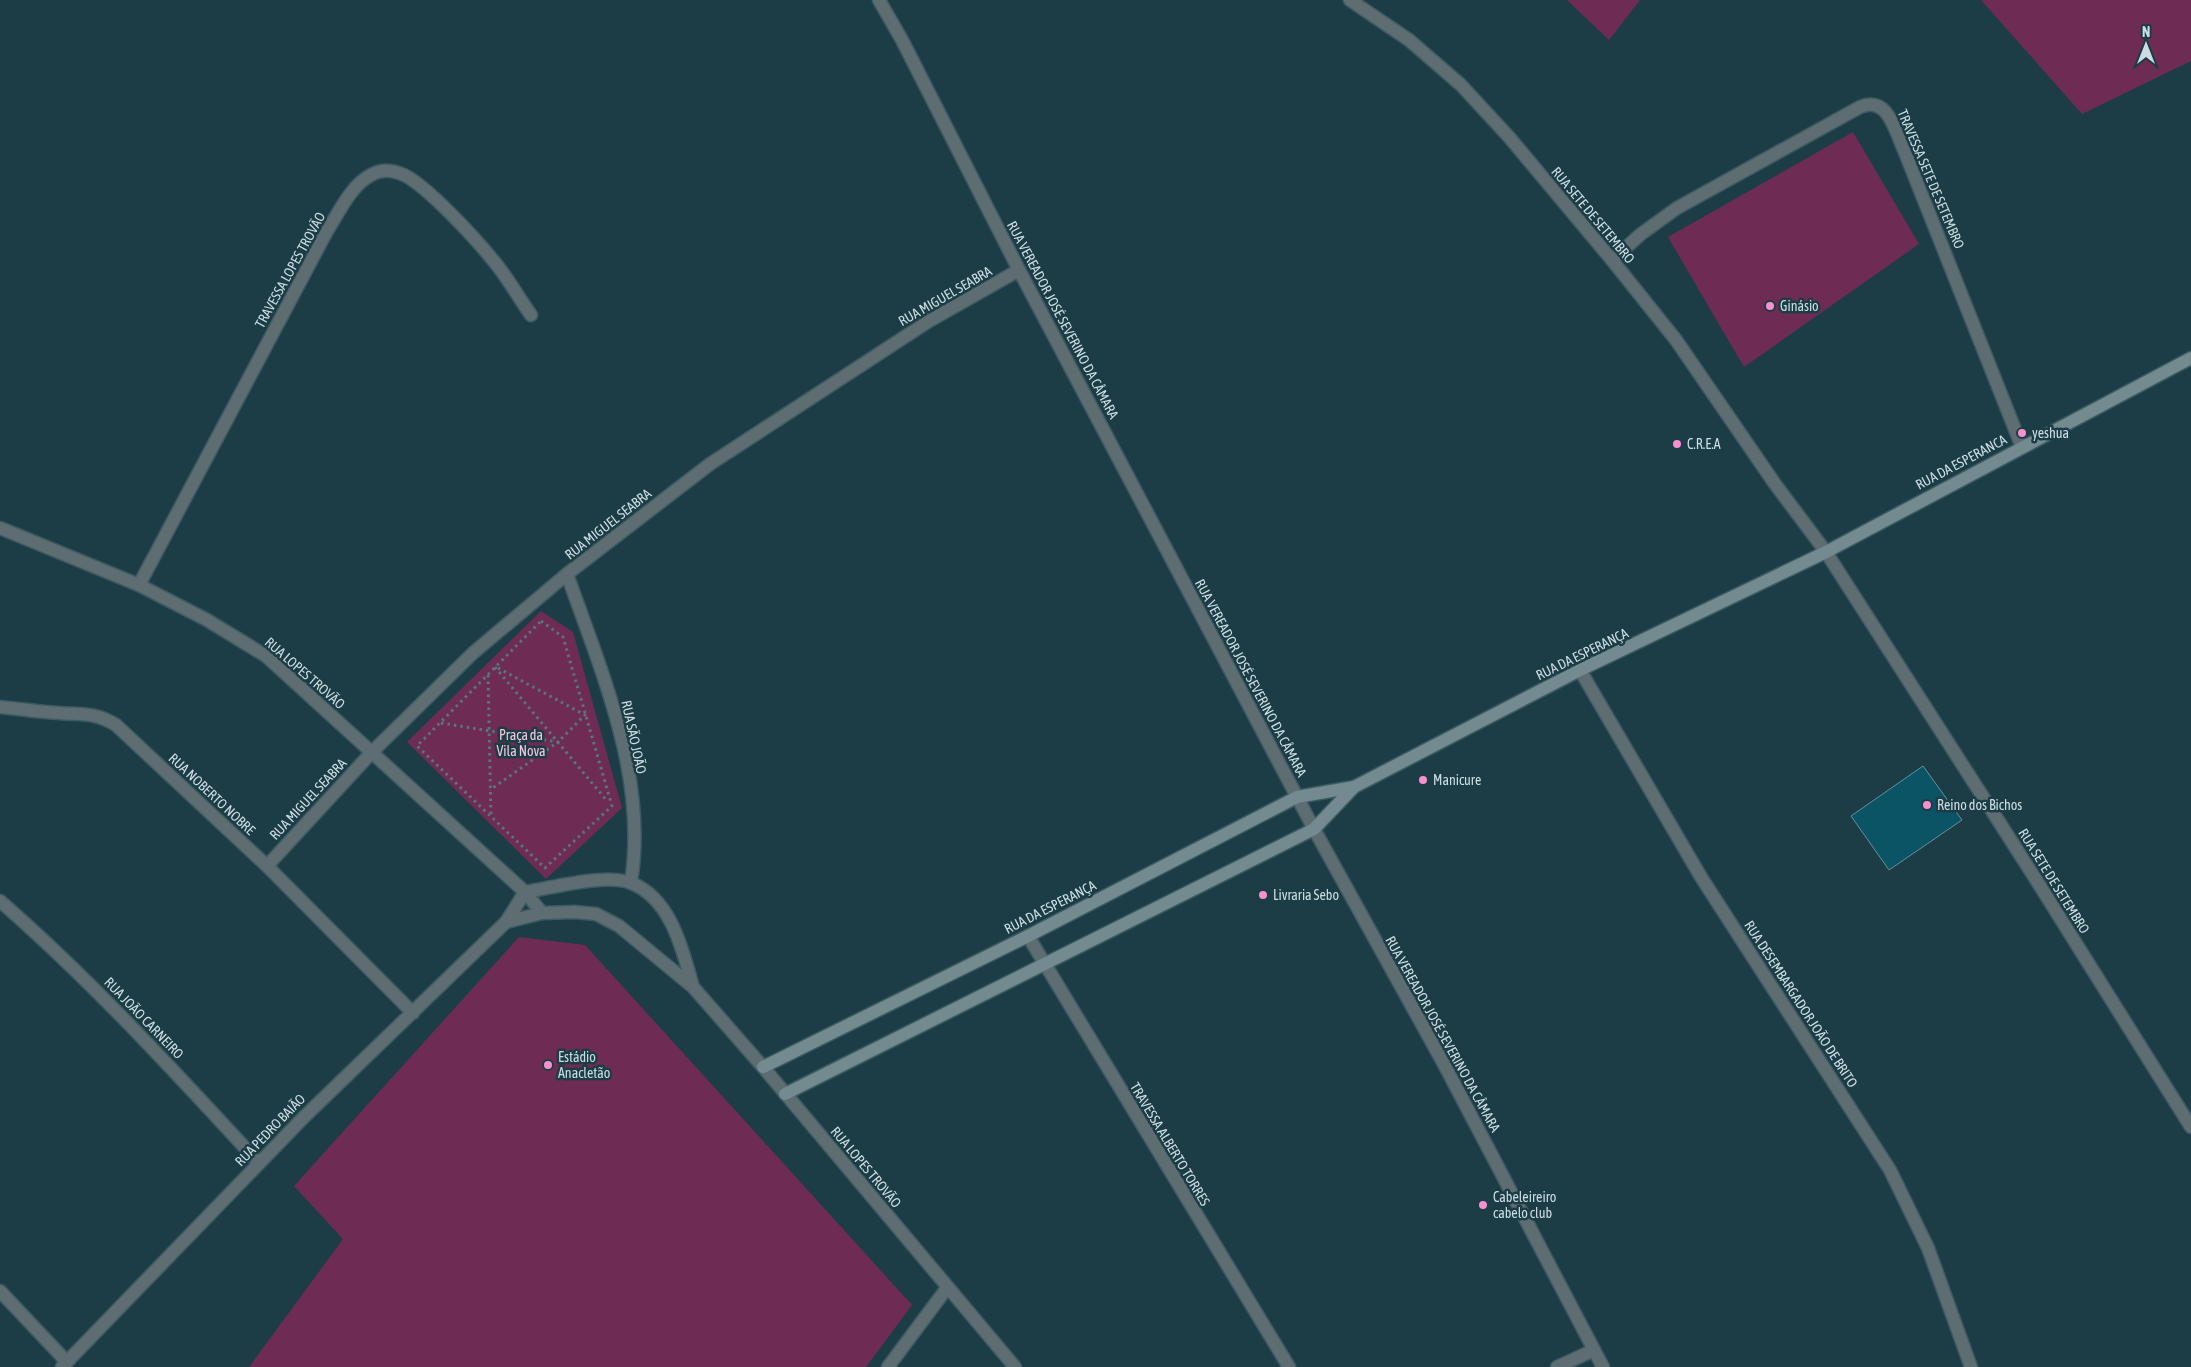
<svg xmlns="http://www.w3.org/2000/svg" width="2191" height="1367" viewBox="0 0 2191 1367" font-family="'Asap Condensed',sans-serif">
<rect width="100%" height="100%" fill="#1c3d46"/>
<!-- green -->
<g fill="#6e2c55">
<polygon points="1567,0 1640,0 1609,40"/>
<polygon points="1981,0 2191,0 2191,61 2082,114"/>
<polygon points="1853,132 1919,244 1744,367 1668,237"/>
<polygon points="541,611 573,632 622,808 546,879 407,742"/>
<polygon points="519,937 585,945 912,1305 866,1367 249,1367 343,1239 294,1186"/>
</g>
<!-- building -->
<polygon fill="#0a5465" stroke="#6b8e98" points="1923,766 1962,820 1889,870 1851,816"/>
<g fill="none" stroke-linecap="round" stroke-linejoin="round">
<defs>
<g id="street">
<polyline points="879,0 902,40 1019,270 1314,829 1445,1066 1603,1367"/>
<polyline points="1350,0 1409,40 1461,85 1509,137 1612,260 1676,340 1775,484 1826,552 2035,878 2191,1127"/>
<path d="M1612,260L1641,234L1677,208L1860,107C1888,95 1895,131 1904,150L2022,447"/>
<polyline points="0,528 139,585 207,620 266,656 525,892 542,913"/>
<path d="M567,574C601,671 648,777 631,882"/>
<path d="M139,585L327,231C339,213 350,186 371,175C381,169 393,170 404,175C427,186 475,238 492,259C507,276 518,297 531,315"/>
<polyline points="1580,670 1701,877 1890,1170 1928,1248 1971,1367"/>
<path d="M0,707C20,709 39,712 59,713C82,715 95,712 116,725L267,866L413,1013"/>
<polyline points="267,866 372,752 473,653 567,574 710,464 929,321 1019,270"/>
<path d="M0,901C93,982 176,1073 259,1163"/>
<polyline points="506,922 542,913 575,912 596,914 619,926 693,987 763,1067 1015,1367"/>
<polyline points="1028,936 1289,1367"/>
<polyline points="0,1291 67,1362"/>
<path d="M62,1367L303,1118L506,922L525,892C552,888 606,873 631,883C671,898 683,951 693,987"/>
<polyline points="888,1367 947,1288"/>
<polyline points="1557,1367 1594,1350"/>
</g>
<g id="secondary">
<polyline points="763,1067 1028,936 1297,797 1354,787 1580,670 1826,552 2191,358"/>
<polyline points="785,1094 1314,829 1354,787"/>
</g>
</defs>
<!-- street casing -->
<use href="#street" stroke="#3c5a62" stroke-width="15"/>
<!-- secondary casing -->
<use href="#secondary" stroke="#3c5a62" stroke-width="15"/>
<!-- path -->
<g stroke="#59757d" stroke-width="3" stroke-dasharray="2.5 4" stroke-linecap="butt">
<polygon points="541,621 563,637 612,806 545,868 417,746"/>
<polyline points="495,667 607,801"/>
<polyline points="498,668 585,715 558,742"/>
<polyline points="488,675 491,816"/>
<polyline points="441,723 558,742 490,790"/>
</g>
<!-- street -->
<use href="#street" stroke="#5e6d71" stroke-width="12"/>
<!-- secondary -->
<use href="#secondary" stroke="#738a91" stroke-width="12"/>
</g>
<!-- markers -->
<g fill="#f790cd" stroke="#1c3d46" stroke-width="2">
<circle cx="1770" cy="306" r="5"/>
<circle cx="2022" cy="433" r="5"/>
<circle cx="1677" cy="444" r="5"/>
<circle cx="1423" cy="780" r="5"/>
<circle cx="1927" cy="805" r="5"/>
<circle cx="1263" cy="895" r="5"/>
<circle cx="548" cy="1065" r="5"/>
<circle cx="1483" cy="1205" r="5"/>
</g>
<g text-anchor="middle" stroke-width="5" stroke-linejoin="round" paint-order="stroke">
<!-- street labels -->
<g font-size="14" fill="#cbdde3" stroke="#1c3d46">
<text transform="translate(1931 179) rotate(67)" y="5">TRAVESSA SETE DE SETEMBRO</text>
<text transform="translate(1593 215) rotate(50)" y="5">RUA SETE DE SETEMBRO</text>
<text transform="translate(290 270) rotate(-61)" y="5">TRAVESSA LOPES TROVÃO</text>
<text transform="translate(945 296) rotate(-30)" y="5">RUA MIGUEL SEABRA</text>
<text transform="translate(1063 320) rotate(62)" y="5">RUA VEREADOR JOSÉ SEVERINO DA CÂMARA</text>
<text transform="translate(1961 462) rotate(-28)" y="5">RUA DA ESPERANCA</text>
<text transform="translate(608 524) rotate(-38)" y="5">RUA MIGUEL SEABRA</text>
<text transform="translate(1582 654) rotate(-26)" y="5">RUA DA ESPERANÇA</text>
<text transform="translate(305 673) rotate(41)" y="5">RUA LOPES TROVÃO</text>
<text transform="translate(1251 678) rotate(62)" y="5">RUA VEREADOR JOSÉ SEVERINO DA CÂMARA</text>
<text transform="translate(634 737) rotate(78)" y="5">RUA SÃO JOÃO</text>
<text transform="translate(212 794) rotate(43)" y="5">RUA NOBERTO NOBRE</text>
<text transform="translate(308 799) rotate(-47)" y="5">RUA MIGUEL SEABRA</text>
<text transform="translate(2054 881) rotate(58)" y="5">RUA SETE DE SETEMBRO</text>
<text transform="translate(1050 907) rotate(-27)" y="5">RUA DA ESPERANÇA</text>
<text transform="translate(1801 1004) rotate(57)" y="5">RUA DESEMBARGADOR JOÃO DE BRITO</text>
<text transform="translate(144 1018) rotate(46)" y="5">RUA JOÃO CARNEIRO</text>
<text transform="translate(1443 1034) rotate(61)" y="5">RUA VEREADOR JOSÉ SEVERINO DA CÂMARA</text>
<text transform="translate(270 1130) rotate(-46)" y="5">RUA PEDRO BAIÃO</text>
<text transform="translate(1170 1144) rotate(59)" y="5">TRAVESSA ALBERTO TORRES</text>
<text transform="translate(866 1167) rotate(50)" y="5">RUA LOPES TROVÃO</text>
</g>
<!-- poi labels -->
<g font-size="14" fill="#cbdde3" stroke="#1c3d46" text-anchor="start">
<text x="1780" y="311">Ginásio</text>
<text x="2032" y="438">yeshua</text>
<text x="1687" y="449">C.R.E.A</text>
<text x="1433" y="785">Manicure</text>
<text x="1937" y="810">Reino dos Bichos</text>
<text x="1273" y="900">Livraria Sebo</text>
<text x="558" y="1062">Estádio<tspan x="558" dy="16">Anacletão</tspan></text>
<text x="1493" y="1202">Cabeleireiro<tspan x="1493" dy="16">cabelo club</tspan></text>
</g>
<!-- park labels -->
<g font-size="14" fill="#f4c7df" stroke="#1c3d46">
<text x="521" y="740">Praça da<tspan x="521" dy="16">Vila Nova</tspan></text>
</g>
</g>
<!-- north arrow -->
<g transform="translate(2146 45)" stroke="#1c3d46" stroke-width="4" paint-order="stroke">
<path d="M0-4L9 19L0 12L-9 19Z" fill="#cbdde3"/>
<text y="-8" font-size="14" font-weight="bold" text-anchor="middle" fill="#cbdde3">N</text>
</g>
</svg>
